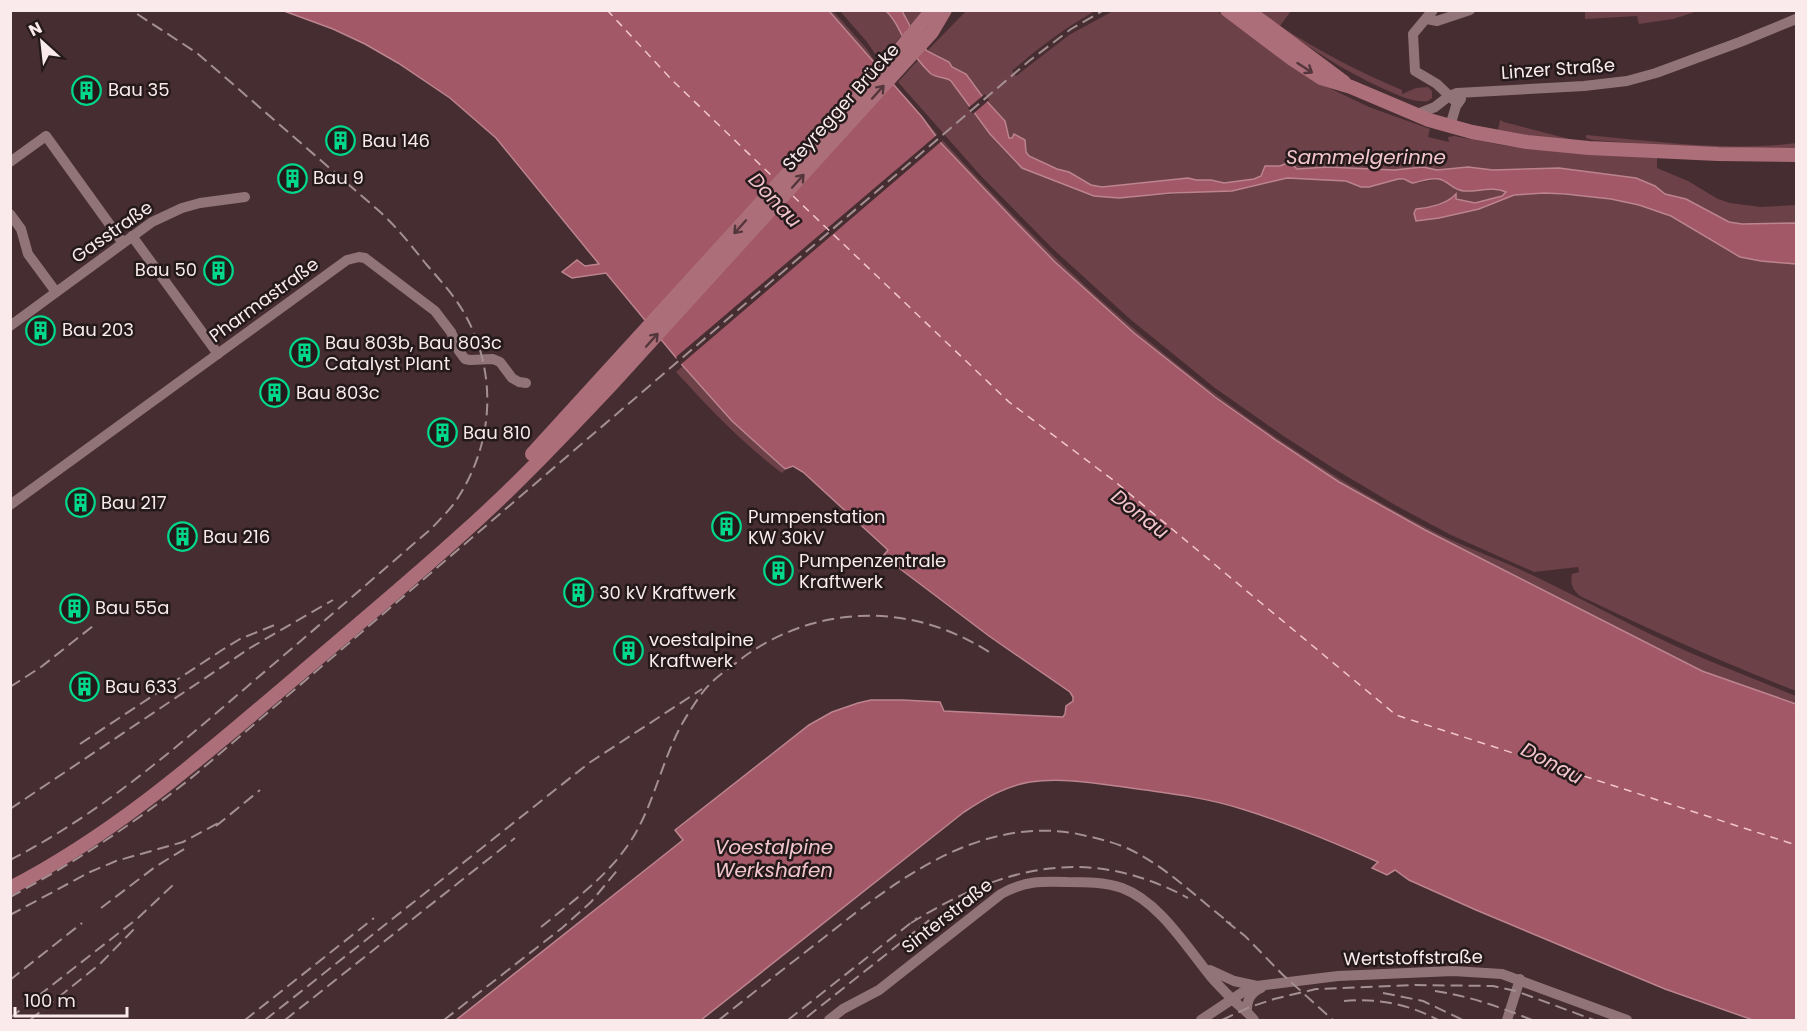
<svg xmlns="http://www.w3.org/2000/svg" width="1807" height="1031" viewBox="0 0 1807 1031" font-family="Poppins,sans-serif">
<rect width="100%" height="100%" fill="#462d31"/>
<!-- green -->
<g fill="#6c4148">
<polygon points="829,11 833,11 866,48 877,64 875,65"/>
<polygon points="840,11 886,11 896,22 902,35 880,61 867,42"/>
<polygon points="902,11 922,11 911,25"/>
<path d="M966,11H1095C1065,28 1038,48 1012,71L1016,76L1069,35L1113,11H1217L1323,85L1369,107L1430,129L1428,137L1449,142L1448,137L1454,136L1507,146L1657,157V168L1688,181L1718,199L1730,203L1761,207L1796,205V223L1742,224L1729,222L1679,197L1665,194L1655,186L1636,178L1559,168L1493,170L1468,167L1437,170L1423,167L1394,170L1328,167L1297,169L1285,165L1265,167L1261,176L1254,179L1224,183L1211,180H1196L1188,178L1102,187L1091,185L1069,172L1057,169L1029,156L1026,152L1025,140L1013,138L1010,139L1005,121L982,96L966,74L952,67L949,62L927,51Z"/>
<path d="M1260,11H1291L1280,26C1319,51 1359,72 1402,90V94L1416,88L1428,87L1432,91V98L1428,101C1413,103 1398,95 1384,89C1338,68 1300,42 1260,11Z"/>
<polygon points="1585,11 1585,10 1698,11 1673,19 1639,24 1637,16 1585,19"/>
<path d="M918,60L941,78L949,79L951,81L990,134L1007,152L1071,187L1094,196L1119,198L1243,189L1287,178L1346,181L1360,187H1369L1398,179L1416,183L1439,179L1445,181L1455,189L1471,191L1498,190L1506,192C1502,197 1480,204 1473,203C1468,202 1465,200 1459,200L1454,195L1450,199L1429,208L1461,212L1479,209L1514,195L1545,193L1611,199L1639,205L1671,216L1740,257L1761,261L1796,264V691C1723,663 1651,630 1580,596C1573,590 1570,584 1572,574L1579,572L1578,567L1534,572L1451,535L1395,505L1333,468L1282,435L1215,388L1130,319L1053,249L981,176L898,82Z"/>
<path d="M895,86C914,104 928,125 946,144C996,198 1047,252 1102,301C1201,389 1311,468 1429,529C1461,546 1496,558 1530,574C1581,598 1631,626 1684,650C1721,666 1759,681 1796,696V704L1702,671L1516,577L1425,530L1339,482L1277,441L1174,366L1134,333L1055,262L1012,219L940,142L922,117L894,87Z"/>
<polygon points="1500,120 1504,122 1577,141 1532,136 1498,130"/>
<path d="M1586,135C1655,141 1727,152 1796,143V149L1673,146L1592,140L1586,138Z"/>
<path d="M683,366L732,421L785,470L782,473C743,444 709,408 676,372Z"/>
</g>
<!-- water -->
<g fill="#a25866" stroke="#bc848e" stroke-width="1.5">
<path d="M284,11H829L922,117L940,142L1013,219L1055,262L1134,333L1215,397L1277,441L1339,482L1425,530L1702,671L1796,704V1020H1753L1665,989L1476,910L1409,880L1395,870L1387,875L1372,868L1378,862C1333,842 1288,823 1242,809C1201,796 1158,792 1116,786C1088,782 1058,778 1030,782C1005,786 984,799 964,812L701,1020H456L683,840L675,830L809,725L832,712L858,703L871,700H903L940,702L944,711L1063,717L1065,714L1066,706L1073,701V697L1070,692L989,636L883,556L888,550L803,472L793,466L785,469L732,421L683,366L606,273L572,278L562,272L577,260L585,266L599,264L496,138L450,98L398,63L365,44L333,29Z"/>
<path d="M886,11H902L913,31L927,51L949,62L952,67L966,74L982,96L1005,121L1009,138H1012L1014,134L1025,140L1026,152L1029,156L1057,169L1069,172L1091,185L1102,187L1188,178L1196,180H1211L1224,183L1254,179L1261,176L1265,166H1280L1290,162L1297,169L1328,167L1394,170L1423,167L1437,170L1468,167L1493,170L1559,168L1636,178L1655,186L1665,194L1686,199L1729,222L1742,224L1796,223V264L1761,261L1740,257L1671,216L1639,205L1611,199L1565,194L1545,193L1514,195L1479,209L1439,218L1416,221L1414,213L1416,209C1429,208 1447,204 1456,194V199L1475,203L1502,196L1506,192C1493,186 1478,192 1464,191C1452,190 1449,181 1439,179C1430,177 1421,182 1412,183L1404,179H1398L1369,187H1361L1346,181L1287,178L1232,191L1171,193L1119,198L1094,196L1022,168L990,134L951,81C945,76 937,79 930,73C920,63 911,51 904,39C898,28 895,19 886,11Z"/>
</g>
<!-- pier -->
<g fill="#462d31">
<polygon points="985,94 989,100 973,114 968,108"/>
<polygon points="938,134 943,140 679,366 675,360 677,358 676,357"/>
</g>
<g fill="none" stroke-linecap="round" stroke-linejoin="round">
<!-- ferry -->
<g stroke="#f2c6cc" stroke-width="1.5" stroke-dasharray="8 6" stroke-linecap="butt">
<polyline points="607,10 672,80 774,178"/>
<polyline points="793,196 1009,402 1113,480 1396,715 1796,845"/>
</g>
<!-- minor -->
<g stroke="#917478" stroke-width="10">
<polyline points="1433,10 1413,34 1415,71 1437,84 1457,103"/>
<polyline points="1427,19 1437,21 1470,10"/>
<polyline points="1415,115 1435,107 1449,96 1457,93 1584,86 1627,81 1656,73 1740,42 1796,19"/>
<polyline points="1450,126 1456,106 1461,99"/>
<polyline points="10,162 46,136 123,243"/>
<polyline points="10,214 21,229 28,254 56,292"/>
<polyline points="132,236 218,354"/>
<polyline points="10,326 152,222 182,208 200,203 245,197"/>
<polyline points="10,505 347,260 359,257 365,258 435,311 451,332 459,351 465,359 470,360 493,359 500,362 512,378 519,382 526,383"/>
<polyline points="1210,970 1234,981 1257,986"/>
<path d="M1247,1011C1247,1000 1250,993 1261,988"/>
<path d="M829,1020L843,1009L879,990L1001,894C1024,881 1041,881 1067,882C1086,882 1104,882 1122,888C1160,902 1187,948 1212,978C1219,986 1227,994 1234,1001C1242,1008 1248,1012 1254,1020"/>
<polyline points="1201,1020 1243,992 1257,986 1338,976 1453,971 1502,974 1627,1020"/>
<polyline points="1507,1020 1520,979"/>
</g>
<!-- major -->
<g stroke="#ac6f79" stroke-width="14">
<polyline points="1227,10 1292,59 1321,78 1351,87 1429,120 1472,132 1527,142 1589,148 1718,154 1796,155"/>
<polyline points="1247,10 1344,82"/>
<polyline points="532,454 892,59 932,10"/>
<path d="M10,888C119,832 209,751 301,673C355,627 410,581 462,534C515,487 564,435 613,383L932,32L945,10"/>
</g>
<!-- rail -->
<g stroke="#a48f92" stroke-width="2" stroke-dasharray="12 6" stroke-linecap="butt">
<polyline points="10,687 41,667 93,626"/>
<polyline points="80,744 222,650 240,639 277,624"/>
<polyline points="10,809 250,648 333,600"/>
<polyline points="216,826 260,790"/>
<path d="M10,860C102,813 178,746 256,679C315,629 374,578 432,528C441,518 452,508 459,496C495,439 497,369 463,311C453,294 439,279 426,264C411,245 396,226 378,210L197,53L131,10"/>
<path d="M10,897C76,862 138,821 196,774L1029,61L1071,29L1104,10"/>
<polyline points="101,908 155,867 189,846"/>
<polyline points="10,915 90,872 116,861 183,842 222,821"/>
<polyline points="1226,921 1245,936 1283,975 1333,1020"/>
<path d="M911,923C1003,866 1088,844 1188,898"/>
<path d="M541,927C573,901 607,877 630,842C656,803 662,754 688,714C695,703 703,690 713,681C723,672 735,664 745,656C820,603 913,603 989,652"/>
<polyline points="10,980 82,923"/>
<path d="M1435,991C1469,996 1500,1007 1532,1020"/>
<polyline points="1383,993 1423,1001 1463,1020"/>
<path d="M1344,1001C1377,998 1409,1004 1438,1020"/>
<polyline points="807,1017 932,918"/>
<polyline points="10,1018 138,918 173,885"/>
<polyline points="30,1020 100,964 137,926"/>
<polyline points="245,1020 374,918"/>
<polyline points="265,1020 589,763 702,689"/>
<polyline points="285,1020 515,838"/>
<polyline points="444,1020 562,928 591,902 620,867"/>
<path d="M719,1020C754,992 790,964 826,936C897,880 976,818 1073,833C1092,837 1111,841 1129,849C1167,867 1198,899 1231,924"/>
<polyline points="788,1020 917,918"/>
<polyline points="1222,1020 1250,1007 1274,999 1316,989 1415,985 1493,986 1516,991 1594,1020"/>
</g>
</g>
<!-- one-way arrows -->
<defs><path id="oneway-shaft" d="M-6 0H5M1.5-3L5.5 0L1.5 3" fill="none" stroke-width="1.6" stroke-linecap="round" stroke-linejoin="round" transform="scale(1.5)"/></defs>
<g stroke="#54373c">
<use href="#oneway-shaft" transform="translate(1305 68) rotate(33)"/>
<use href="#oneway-shaft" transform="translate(878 92) rotate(-48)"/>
<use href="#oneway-shaft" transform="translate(798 181) rotate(-48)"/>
<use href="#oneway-shaft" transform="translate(740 227) rotate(132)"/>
<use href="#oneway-shaft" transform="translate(652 340) rotate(-48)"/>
</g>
<!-- icons -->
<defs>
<symbol id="building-ring" viewBox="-11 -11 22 22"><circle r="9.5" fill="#24191b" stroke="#00d98c" stroke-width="1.5"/><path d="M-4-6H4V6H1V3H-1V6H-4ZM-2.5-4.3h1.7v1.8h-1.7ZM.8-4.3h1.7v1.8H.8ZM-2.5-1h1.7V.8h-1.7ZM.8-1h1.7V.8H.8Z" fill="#00d98c"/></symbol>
</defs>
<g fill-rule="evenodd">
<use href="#building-ring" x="70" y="74" width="33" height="33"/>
<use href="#building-ring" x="324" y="124" width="33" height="33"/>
<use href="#building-ring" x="276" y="162" width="33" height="33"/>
<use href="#building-ring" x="202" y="254" width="33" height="33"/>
<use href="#building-ring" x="24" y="314" width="33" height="33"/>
<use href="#building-ring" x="288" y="336" width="33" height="33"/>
<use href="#building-ring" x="258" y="376" width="33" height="33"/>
<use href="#building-ring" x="426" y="416" width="33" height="33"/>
<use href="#building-ring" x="64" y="486" width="33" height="33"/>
<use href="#building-ring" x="710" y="510" width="33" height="33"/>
<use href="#building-ring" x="166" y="520" width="33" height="33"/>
<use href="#building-ring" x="762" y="554" width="33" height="33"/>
<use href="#building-ring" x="562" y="576" width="33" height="33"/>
<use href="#building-ring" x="58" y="592" width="33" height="33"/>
<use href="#building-ring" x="612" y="634" width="33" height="33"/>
<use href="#building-ring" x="68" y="670" width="33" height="33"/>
</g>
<g text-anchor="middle" stroke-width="5" stroke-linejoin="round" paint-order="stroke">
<!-- street labels -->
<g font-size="18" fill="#faeaec" stroke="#24191b">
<text transform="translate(1558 69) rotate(-4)" y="6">Linzer Straße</text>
<text transform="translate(841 107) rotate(-48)" y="6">Steyregger Brücke</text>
<text transform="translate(112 232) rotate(-35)" y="6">Gasstraße</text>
<text transform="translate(264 300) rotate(-36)" y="6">Pharmastraße</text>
<text transform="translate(947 916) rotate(-38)" y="6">Sinterstraße</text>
<text transform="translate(1413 958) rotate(-1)" y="6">Wertstoffstraße</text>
</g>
<!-- poi labels -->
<g font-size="18" fill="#faeaec" stroke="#24191b" text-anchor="start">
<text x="108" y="96">Bau 35</text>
<text x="362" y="147">Bau 146</text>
<text x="313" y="184">Bau 9</text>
<text x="197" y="276" text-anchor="end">Bau 50</text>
<text x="62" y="336">Bau 203</text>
<text x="325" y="349">Bau 803b, Bau 803c<tspan x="325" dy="21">Catalyst Plant</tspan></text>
<text x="296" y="399">Bau 803c</text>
<text x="463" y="439">Bau 810</text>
<text x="101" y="509">Bau 217</text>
<text x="748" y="523">Pumpenstation<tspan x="748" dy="21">KW 30kV</tspan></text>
<text x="203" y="543">Bau 216</text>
<text x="799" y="567">Pumpenzentrale<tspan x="799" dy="21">Kraftwerk</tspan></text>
<text x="599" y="599">30 kV Kraftwerk</text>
<text x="95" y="614">Bau 55a</text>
<text x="649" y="646">voestalpine<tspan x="649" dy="21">Kraftwerk</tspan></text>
<text x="105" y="693">Bau 633</text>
</g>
<!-- water labels -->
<g font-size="20" font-style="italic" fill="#f2c6cc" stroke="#24191b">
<text x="1366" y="164">Sammelgerinne</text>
<text transform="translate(775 200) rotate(47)" y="7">Donau</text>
<text transform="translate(1140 514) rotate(38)" y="7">Donau</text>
<text transform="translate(1552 763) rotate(28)" y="7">Donau</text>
<text x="774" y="854">Voestalpine<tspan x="774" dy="23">Werkshafen</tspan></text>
</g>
</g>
<!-- border -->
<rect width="1807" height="1031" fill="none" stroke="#faeaec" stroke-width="24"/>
<!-- north arrow -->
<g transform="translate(42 42) rotate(333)" stroke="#24191b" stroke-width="4.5" paint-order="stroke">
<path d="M0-4.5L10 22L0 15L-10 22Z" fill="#faeaec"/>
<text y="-9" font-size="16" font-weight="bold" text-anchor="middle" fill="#faeaec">N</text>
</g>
<!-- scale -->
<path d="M15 1007v9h112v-9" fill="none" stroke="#faeaec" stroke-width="3"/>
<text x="24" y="1007" font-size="18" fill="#faeaec" stroke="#24191b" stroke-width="4.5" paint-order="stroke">100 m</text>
</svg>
